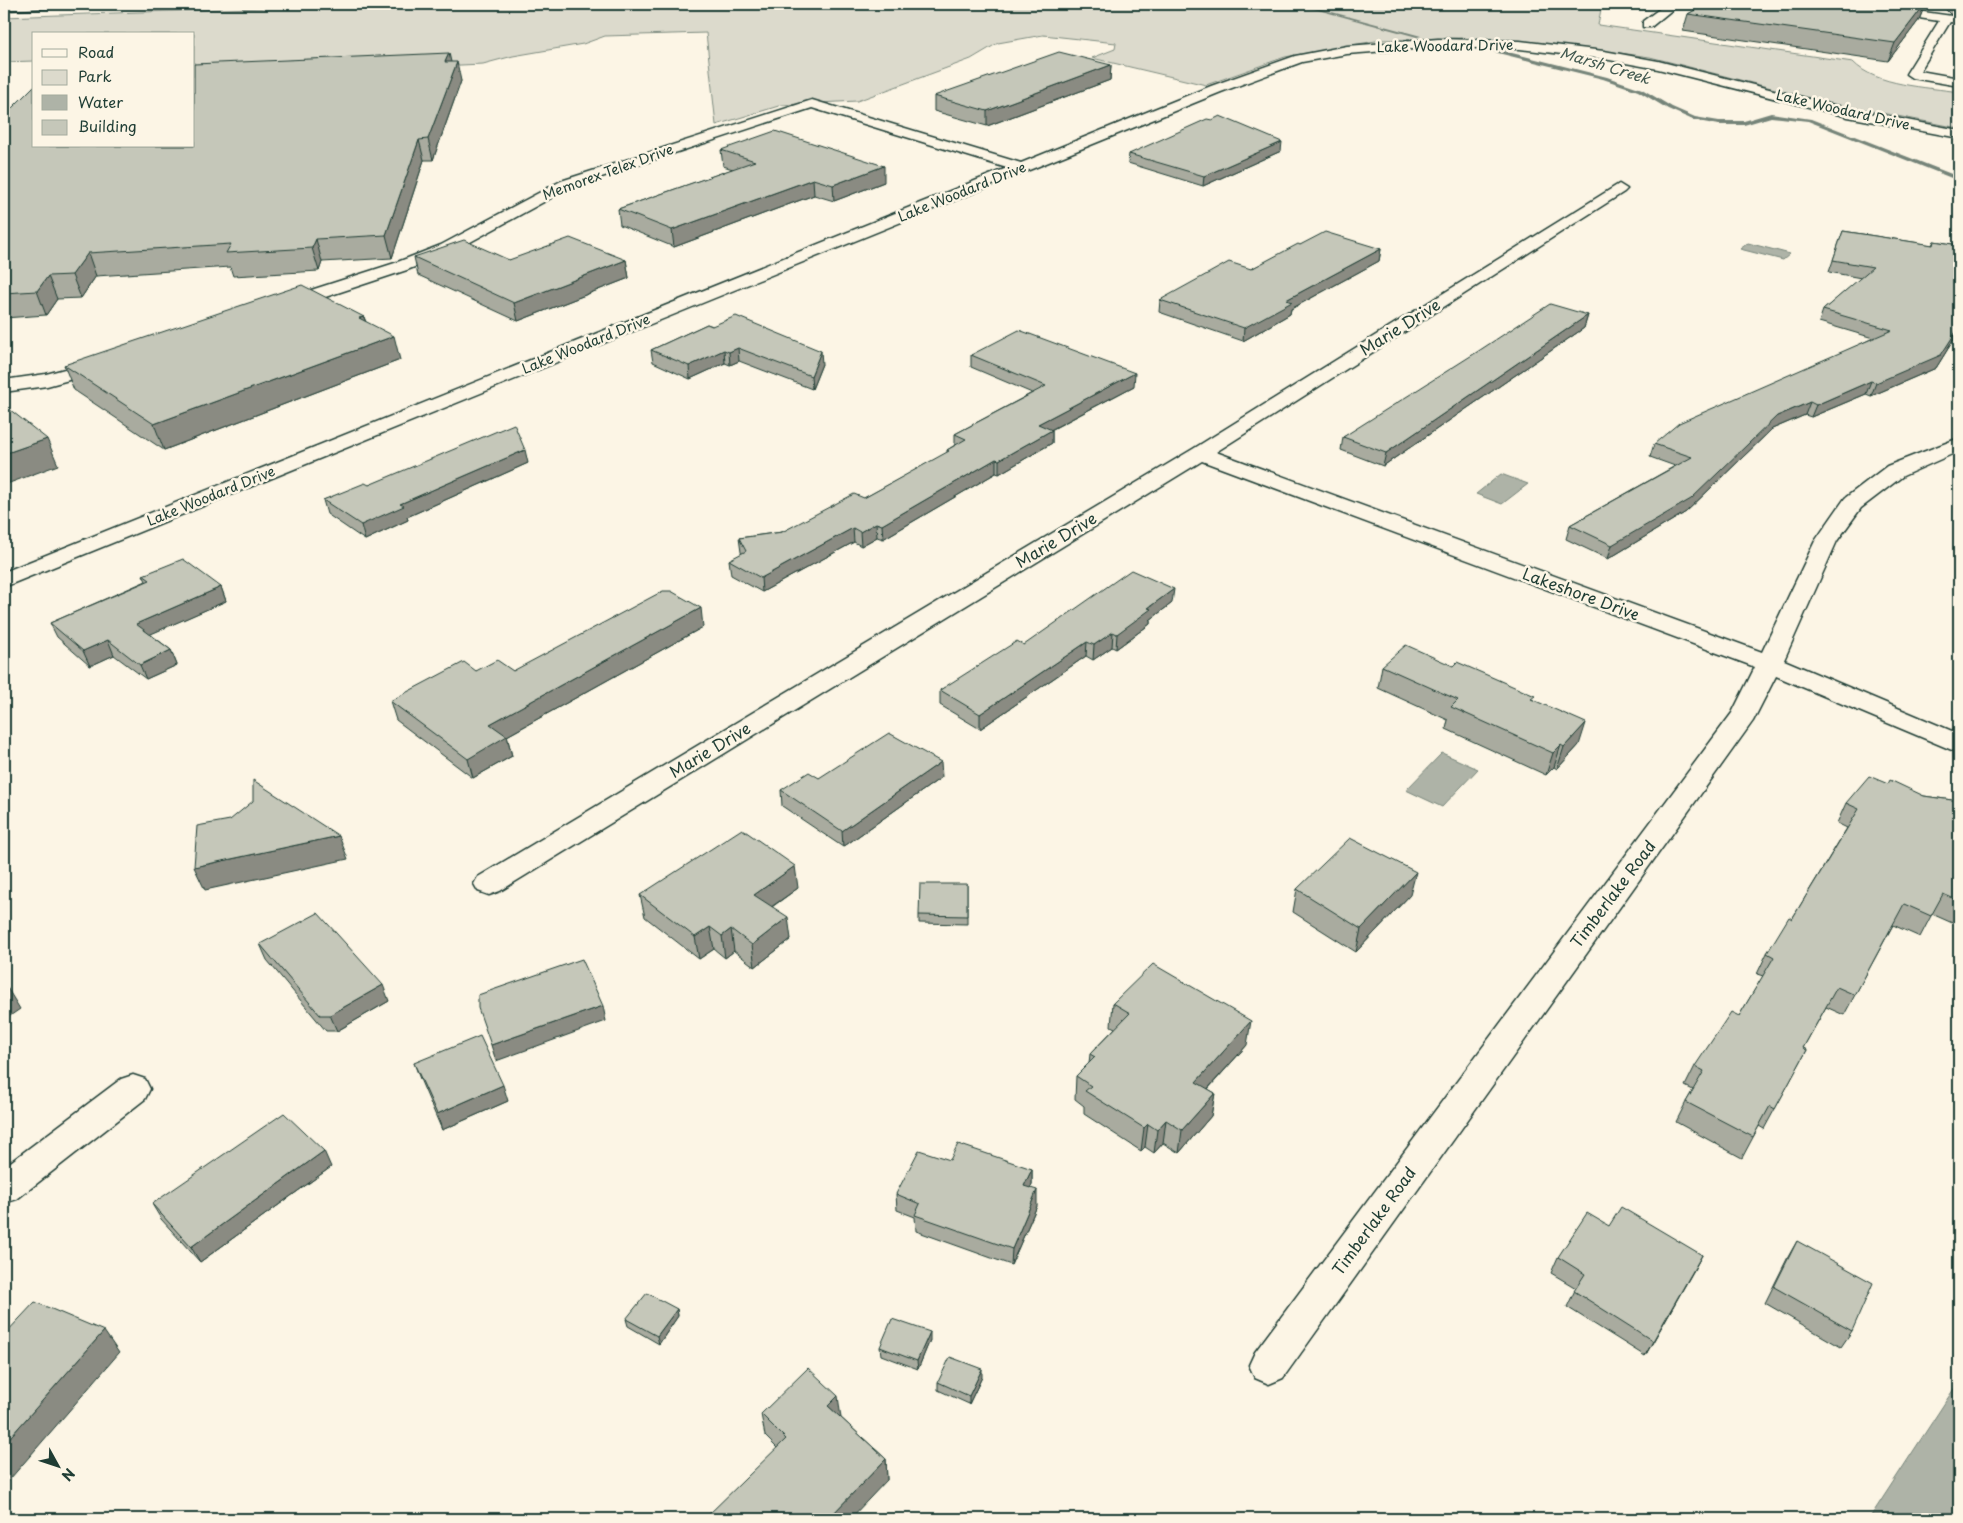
<svg xmlns="http://www.w3.org/2000/svg" width="1963" height="1523" viewBox="0 0 1963 1523" font-family="'Playpen Sans',sans-serif">
<rect width="100%" height="100%" fill="#fcf5e5"/>
<filter id="ink" filterUnits="userSpaceOnUse"><feTurbulence type="fractalNoise" baseFrequency=".02" numOctaves="2"/><feDisplacementMap in="SourceGraphic" scale="10" xChannelSelector="R" yChannelSelector="G"/><feConvolveMatrix kernelMatrix="1 2 1 2 8 2 1 2 1" color-interpolation-filters="sRGB"/></filter>
<g filter="url(#ink)">
<!-- green -->
<path fill="#dcdacc" stroke="#7e8c80" d="M364,4H1602L1598,25L1853,62C1876,86 1927,87 1959,92V128L1830,103L1650,57L1590,49L1462,38L1381,40L1285,57L1206,85L1092,58L1115,49L1116,43L1043,35L998,43L971,59L857,101L782,105L716,125L706,33L605,36L583,44L513,56L483,64L194,77V34H34V61L4,62V17Z"/>
<!-- water -->
<g fill="#aeb3a7" stroke="#758479">
<polygon points="1748,243 1790,254 1783,260 1740,249"/>
<polygon points="1501,474 1528,484 1502,504 1476,494"/>
<polygon points="1442,753 1478,769 1442,807 1406,790"/>
<polygon points="1959,1381 1959,1519 1869,1519"/>
</g>
<g fill="none" stroke-linecap="round" stroke-linejoin="round">
<!-- stream -->
<g fill="#758479" fill-rule="evenodd">
<polygon points="1296,4 1302,4 1421,36 1417,37"/>
<polygon points="1496,49 1607,77 1642,89 1672,107 1695,117 1719,121 1744,121 1771,113 1811,119 1959,177 1959,181 1808,121 1771,117 1744,125 1719,125 1693,120 1668,109 1638,91 1603,79 1494,52"/>
</g>
<defs>
<g id="minor">
<polygon points="1666,4 1679,4 1651,27 1643,27 1643,21"/>
<polygon points="1838,4 1867,4 1959,17 1959,23 1950,22 1920,71 1959,78 1959,86 1912,78 1906,74 1939,21 1844,7"/>
<polygon points="1438,39 1520,41 1604,51 1658,61 1848,109 1959,130 1959,138 1848,117 1658,69 1604,59 1520,49 1438,47 1347,54 1302,62 1221,92 4,587 4,572 1007,168 812,108 571,187 452,252 407,270 289,309 277,309 274,305 277,301 395,263 441,245 561,181 812,100 1021,163 1211,86 1295,56 1347,46"/>
<polygon points="1619,184 1627,189 1624,192 1216,452 1762,652 1815,541 1845,498 1887,466 1959,438 1959,451 1903,476 1861,508 1837,541 1784,660 1959,734 1959,753 1776,676 1753,721 1283,1378 1269,1384 1255,1378 1249,1365 1255,1352 1732,713 1755,667 1202,461 500,891 489,895 478,891 474,884 478,877 1193,449"/>
<polygon points="102,359 109,361 112,365 109,369 47,386 4,392 4,380 46,374"/>
<polygon points="133,1075 145,1079 150,1089 145,1099 17,1199 4,1203 4,1167 121,1079"/>
</g>
<polygon id="highway" points="4,4 78,4 72,7 4,10"/>
</defs>
<!-- minor casing -->
<use href="#minor" stroke="#1f3d34" stroke-width="3"/>
<!-- highway casing -->
<use href="#highway" stroke="#1f3d34" stroke-width="3"/>
<!-- minor -->
<use href="#minor" fill="#fcf5e5" fill-rule="evenodd"/>
<!-- highway -->
<use href="#highway" fill="#fcf5e5" fill-rule="evenodd"/>
</g>
<!-- wall -->
<g fill="#a9ab9f" stroke="#1f3d34">
<polygon points="1706,4 1931,4 1926,10 1923,10 1919,20 1888,61 1683,31 1688,14"/>
<polygon points="1940,4 1959,4 1959,16 1950,14"/>
<polygon points="451,62 461,81 433,160 424,160 392,258 322,262 319,271 233,276 230,267 96,276 81,298 57,299 46,315 4,318 4,116"/>
<polygon points="1111,65 1110,80 987,126 934,111 934,96"/>
<polygon points="721,150 884,182 834,201 814,195 674,247 620,225 618,209 733,169 723,166"/>
<polygon points="1281,151 1203,186 1128,163 1129,154"/>
<polygon points="1843,231 1932,245 1934,241 1959,245 1959,331 1936,368 1871,396 1866,394 1811,417 1805,415 1772,429 1686,512 1608,559 1566,539 1570,525 1675,466 1650,457 1654,444 1873,338 1819,322 1823,310 1861,278 1829,272"/>
<polygon points="1300,245 1381,249 1379,261 1291,309 1290,314 1243,341 1159,312 1160,300 1251,269"/>
<polygon points="414,257 509,260 626,260 629,278 518,321 418,275"/>
<polygon points="1588,315 1584,328 1383,466 1341,450 1343,437"/>
<polygon points="364,317 366,322 400,360 164,450 74,390 64,365"/>
<polygon points="707,324 822,364 812,389 739,361 730,365 725,363 690,379 653,362 651,350"/>
<polygon points="971,355 1134,386 1051,430 1052,430 1052,443 999,474 996,473 883,539 877,537 861,546 854,542 762,592 731,575 729,560 742,554 741,552 739,538 782,532 864,498 947,453 947,450 955,445 955,434 1032,393 971,367"/>
<polygon points="528,463 407,517 408,520 365,540 327,514 323,500 369,485"/>
<polygon points="143,575 221,587 226,601 150,634 171,650 177,665 146,679 114,655 90,666 57,637 50,623 146,581"/>
<polygon points="1172,603 1150,620 1150,624 1116,649 1112,647 1093,660 1086,656 980,729 940,705 940,690 1024,645"/>
<polygon points="703,627 507,736 512,756 473,778 396,720 390,701 476,671 513,671"/>
<polygon points="1382,666 1534,700 1579,745 1557,769 1554,767 1546,775 1446,729 1448,720 1378,688"/>
<polygon points="942,777 843,847 782,806 781,790 819,778"/>
<polygon points="1888,784 1924,796 1959,801 1959,926 1932,914 1920,937 1893,925 1844,1015 1826,1007 1803,1048 1807,1050 1764,1129 1759,1126 1742,1158 1676,1122 1686,1102 1693,1090 1685,1086 1695,1066 1739,1016 1763,976 1757,974 1767,953 1792,919 1847,828 1837,823 1846,803"/>
<polygon points="967,884 967,924 919,923 919,915"/>
<polygon points="798,888 772,907 791,939 755,967 734,951 725,958 714,949 699,959 645,917 640,895"/>
<polygon points="1297,889 1410,895 1356,952 1293,912"/>
<polygon points="260,944 389,1001 337,1031 326,1031 267,960"/>
<polygon points="1113,1003 1247,1045 1208,1089 1215,1093 1211,1116 1179,1153 1163,1143 1154,1153 1145,1147 1141,1151 1084,1114 1084,1106 1075,1099 1076,1076 1089,1063 1090,1054 1115,1028 1111,1026"/>
<polygon points="414,1063 508,1101 442,1130 420,1079"/>
<polygon points="950,1160 1032,1169 1032,1184 1030,1188 1037,1206 1011,1265 916,1231 915,1217 897,1210 896,1194"/>
<polygon points="331,1167 200,1262 161,1219 152,1204"/>
<polygon points="1609,1226 1702,1255 1645,1356 1567,1307 1576,1288 1551,1273 1558,1257"/>
<polygon points="1797,1241 1852,1331 1841,1347 1765,1303 1788,1257"/>
<polygon points="677,1309 678,1316 659,1344 628,1326 626,1319"/>
<polygon points="930,1340 918,1369 881,1355 880,1347"/>
<polygon points="982,1377 969,1404 938,1390 938,1382"/>
<polygon points="761,1414 840,1417 886,1459 887,1480 777,1448 765,1436"/>
</g>
<!-- shaded-wall -->
<g fill="#8a8b82" stroke="#1f3d34">
<polygon points="1925,4 1919,20 1888,61 1895,43"/>
<polygon points="1929,4 1931,4 1926,10"/>
<polygon points="449,53 453,71 445,62"/>
<polygon points="457,62 461,81 433,160 428,139"/>
<polygon points="1111,65 1110,80 987,126 987,111"/>
<polygon points="419,140 424,160 392,258 386,235"/>
<polygon points="1282,142 1281,151 1203,186 1204,176"/>
<polygon points="884,166 884,182 834,201 833,185"/>
<polygon points="813,179 814,195 674,247 672,230"/>
<polygon points="316,239 322,262 319,271 312,248"/>
<polygon points="1381,249 1379,261 1291,309 1290,314 1243,341 1244,328 1286,300"/>
<polygon points="88,253 96,276 81,298 72,275"/>
<polygon points="626,260 629,278 518,321 514,303"/>
<polygon points="48,276 57,299 46,315 37,291"/>
<polygon points="1588,315 1584,328 1383,466 1386,453"/>
<polygon points="364,317 371,341 359,318"/>
<polygon points="1959,327 1959,331 1936,368 1871,396 1876,383"/>
<polygon points="394,336 400,360 164,450 154,424"/>
<polygon points="738,348 739,361 730,365 729,352"/>
<polygon points="724,350 725,363 690,379 689,366"/>
<polygon points="821,351 822,364 812,389 811,376"/>
<polygon points="1135,373 1134,386 1037,437 1038,424"/>
<polygon points="1871,381 1866,394 1811,417 1816,405"/>
<polygon points="1810,402 1805,415 1772,429 1686,512 1608,559 1612,545 1777,416"/>
<polygon points="1052,430 1052,443 999,474 999,460"/>
<polygon points="47,439 58,465 4,485 4,454"/>
<polygon points="525,450 528,463 407,517 408,520 365,540 361,525 400,504"/>
<polygon points="996,459 996,473 883,539 882,525"/>
<polygon points="876,523 877,537 861,546 860,532"/>
<polygon points="853,528 854,542 762,592 761,578"/>
<polygon points="221,587 226,601 142,638 136,624"/>
<polygon points="1174,589 1172,603 1150,620 1150,624 1116,649 1117,634 1148,608"/>
<polygon points="701,608 703,627 507,736 512,756 473,778 468,759 490,724"/>
<polygon points="1113,632 1112,647 1093,660 1094,645"/>
<polygon points="108,640 114,655 90,666 83,651"/>
<polygon points="1087,642 1086,656 980,729 980,714"/>
<polygon points="171,650 177,665 146,679 140,665"/>
<polygon points="1586,723 1579,745 1557,769 1564,747"/>
<polygon points="1561,745 1554,767 1546,775 1553,753"/>
<polygon points="941,762 942,777 843,847 842,831"/>
<polygon points="339,836 348,859 205,890 194,867"/>
<polygon points="795,866 798,888 757,917 754,895"/>
<polygon points="1416,872 1410,895 1356,952 1361,929"/>
<polygon points="788,917 791,939 755,967 752,945"/>
<polygon points="710,927 714,949 699,959 695,937"/>
<polygon points="731,929 734,951 725,958 722,936"/>
<polygon points="383,985 389,1001 337,1031 330,1015"/>
<polygon points="6,986 20,1009 4,1020 4,987"/>
<polygon points="603,1006 606,1021 496,1061 491,1045"/>
<polygon points="1251,1021 1247,1045 1193,1105 1196,1082"/>
<polygon points="503,1085 508,1101 442,1130 437,1114"/>
<polygon points="1215,1093 1211,1116 1179,1153 1182,1130"/>
<polygon points="1166,1120 1163,1143 1154,1153 1157,1130"/>
<polygon points="1148,1124 1145,1147 1141,1151 1144,1128"/>
<polygon points="324,1151 331,1167 200,1262 191,1247"/>
<polygon points="1032,1169 1032,1184 1024,1202 1024,1186"/>
<polygon points="1037,1190 1037,1206 1011,1265 1012,1249"/>
<polygon points="1702,1255 1694,1270 1645,1356 1653,1341"/>
<polygon points="677,1309 678,1316 659,1344 657,1336"/>
<polygon points="104,1331 119,1353 4,1486 4,1444"/>
<polygon points="930,1332 930,1340 918,1369 917,1361"/>
<polygon points="982,1369 982,1377 969,1404 969,1396"/>
<polygon points="838,1396 841,1418 828,1406"/>
<polygon points="886,1459 887,1480 850,1519 828,1519"/>
</g>
<!-- building -->
<g fill="#c5c7b9" stroke="#1f3d34">
<polygon points="1706,4 1925,4 1895,43 1688,14"/>
<polygon points="1059,52 1111,65 987,111 934,96"/>
<polygon points="449,53 445,62 457,62 428,139 419,140 386,235 316,239 312,248 226,253 231,244 88,253 72,275 48,276 37,291 4,293 4,116 34,86 34,146 194,146 194,64"/>
<polygon points="1220,116 1282,142 1204,176 1129,154 1207,119 1212,120"/>
<polygon points="775,131 884,166 833,185 813,179 672,230 618,209 755,161 721,150"/>
<polygon points="1843,231 1933,245 1934,241 1959,245 1959,327 1941,355 1876,383 1871,381 1816,405 1810,402 1777,416 1691,499 1612,545 1570,525 1692,457 1654,444 1679,423 1892,330 1823,310 1873,267 1833,260"/>
<polygon points="1325,232 1381,249 1286,300 1292,302 1244,328 1160,300 1229,262 1251,269 1298,244 1300,245"/>
<polygon points="570,238 626,260 514,303 414,257 464,240 509,260"/>
<polygon points="302,285 364,317 359,318 394,336 154,424 64,365"/>
<polygon points="1550,304 1588,315 1386,453 1343,437 1477,352"/>
<polygon points="736,316 821,351 811,376 738,348 729,352 724,350 689,366 651,350 707,324 712,326"/>
<polygon points="1019,330 1135,373 1038,424 1052,430 999,460 996,459 882,525 876,523 860,532 853,528 761,578 729,560 746,551 739,538 782,532 854,494 864,498 949,451 947,450 966,439 955,434 1046,386 971,355"/>
<polygon points="4,405 47,439 4,454"/>
<polygon points="514,424 525,450 400,504 404,506 361,525 323,500 365,483 369,485"/>
<polygon points="183,559 221,587 136,624 171,650 140,665 108,640 83,651 50,623 150,580 143,575"/>
<polygon points="1131,570 1174,589 1148,608 1151,609 1117,634 1113,632 1094,645 1087,642 980,714 940,690 1017,641 1024,645"/>
<polygon points="663,591 671,591 701,608 490,724 507,736 468,759 390,701 464,662 476,671 497,660 513,671"/>
<polygon points="1406,645 1453,666 1457,662 1535,696 1531,699 1586,723 1564,747 1561,745 1553,753 1451,707 1458,700 1382,666"/>
<polygon points="889,733 941,762 842,831 781,790 809,772 819,778"/>
<polygon points="1869,776 1888,784 1890,780 1924,796 1959,801 1959,901 1943,894 1931,916 1904,904 1855,995 1837,987 1803,1048 1807,1050 1775,1109 1770,1106 1753,1137 1686,1102 1704,1071 1695,1066 1731,1012 1739,1016 1774,957 1767,953 1789,917 1792,919 1859,809 1846,803"/>
<polygon points="253,780 339,836 194,867 197,826 230,820 253,801"/>
<polygon points="742,829 795,866 754,895 788,917 752,945 731,929 722,936 710,927 695,937 640,895"/>
<polygon points="1350,838 1416,872 1361,929 1297,889"/>
<polygon points="920,884 967,884 967,916 919,915"/>
<polygon points="318,913 383,985 330,1015 320,1015 260,944"/>
<polygon points="582,959 603,1006 491,1045 478,1008 478,995"/>
<polygon points="1153,964 1251,1021 1196,1082 1215,1093 1182,1130 1166,1120 1157,1130 1148,1124 1144,1128 1085,1091 1091,1086 1076,1076 1095,1057 1090,1054 1130,1013 1113,1003"/>
<polygon points="480,1036 503,1085 437,1114 414,1063"/>
<polygon points="284,1113 324,1151 191,1247 152,1204"/>
<polygon points="958,1144 1032,1169 1024,1186 1037,1190 1012,1249 915,1215 920,1204 896,1194 919,1150 950,1160"/>
<polygon points="1621,1207 1702,1255 1653,1341 1574,1291 1585,1274 1558,1257 1587,1213 1609,1226"/>
<polygon points="1797,1241 1873,1283 1852,1331 1774,1287"/>
<polygon points="647,1293 677,1309 657,1336 626,1319"/>
<polygon points="35,1302 104,1331 4,1444 4,1335"/>
<polygon points="892,1319 930,1332 917,1361 880,1347"/>
<polygon points="950,1357 982,1369 969,1396 938,1382"/>
<polygon points="808,1368 838,1396 828,1406 886,1459 828,1519 704,1519 786,1439 761,1414"/>
</g>
</g>
<g text-anchor="middle" stroke-width="5" stroke-linejoin="round" paint-order="stroke">
<!-- far-street labels -->
<g font-size="14" fill="#1f3d34" stroke="#fcf5e5">
<text transform="translate(1445 46) rotate(-1)" y="5">Lake Woodard Drive</text>
<text transform="translate(1843 110) rotate(13)" y="5">Lake Woodard Drive</text>
<text transform="translate(608 172) rotate(-20)" y="5">Memorex Telex Drive</text>
<text transform="translate(962 192) rotate(-22)" y="5">Lake Woodard Drive</text>
<text transform="translate(586 344) rotate(-22)" y="5">Lake Woodard Drive</text>
<text transform="translate(211 496) rotate(-22)" y="5">Lake Woodard Drive</text>
</g>
<!-- far-water labels -->
<g font-size="15" font-style="italic" fill="#435a51" stroke="#fcf5e5">
<text transform="translate(1605 66) rotate(17)" y="5">Marsh Creek</text>
</g>
<!-- street labels -->
<g font-size="16" fill="#1f3d34" stroke="#fcf5e5">
<text transform="translate(1400 327) rotate(-32)" y="6">Marie Drive</text>
<text transform="translate(1056 540) rotate(-31)" y="6">Marie Drive</text>
<text transform="translate(1581 594) rotate(20)" y="6">Lakeshore Drive</text>
<text transform="translate(710 750) rotate(-31)" y="6">Marie Drive</text>
<text transform="translate(1613 894) rotate(-53)" y="6">Timberlake Road</text>
<text transform="translate(1374 1221) rotate(-54)" y="6">Timberlake Road</text>
</g>
</g>
<!-- margin -->
<rect width="1963" height="1523" fill="none" stroke="#fcf5e5" stroke-width="20"/>
<rect x="10" y="10" width="1943" height="1503" fill="none" stroke="#1f3d34" stroke-width="2" filter="url(#ink)"/>
<!-- legend -->
<rect x="32" y="32" width="162" height="115" fill="#fcf5e5" stroke="#a4ab9e"/>
<rect x="42" y="49" width="25" height="8" fill="#fcf5e5" stroke="#a4ab9e"/>
<text x="78" y="58" font-size="15" fill="#1f3d34">Road</text>
<rect x="42" y="70" width="25" height="15" fill="#dcdacc" stroke="#a4ab9e"/>
<text x="78" y="82" font-size="15" fill="#1f3d34">Park</text>
<rect x="42" y="95" width="25" height="15" fill="#aeb3a7" stroke="#a4ab9e"/>
<text x="78" y="108" font-size="15" fill="#1f3d34">Water</text>
<rect x="42" y="120" width="25" height="15" fill="#c5c7b9" stroke="#a4ab9e"/>
<text x="78" y="132" font-size="15" fill="#1f3d34">Building</text>
<!-- north arrow -->
<g transform="translate(58 1466) rotate(130)" stroke="#fcf5e5" stroke-width="4" paint-order="stroke">
<path d="M0-4L9 19L0 12L-9 19Z" fill="#1f3d34"/>
<text y="-8" font-size="14" font-weight="bold" text-anchor="middle" fill="#1f3d34">N</text>
</g>
</svg>
